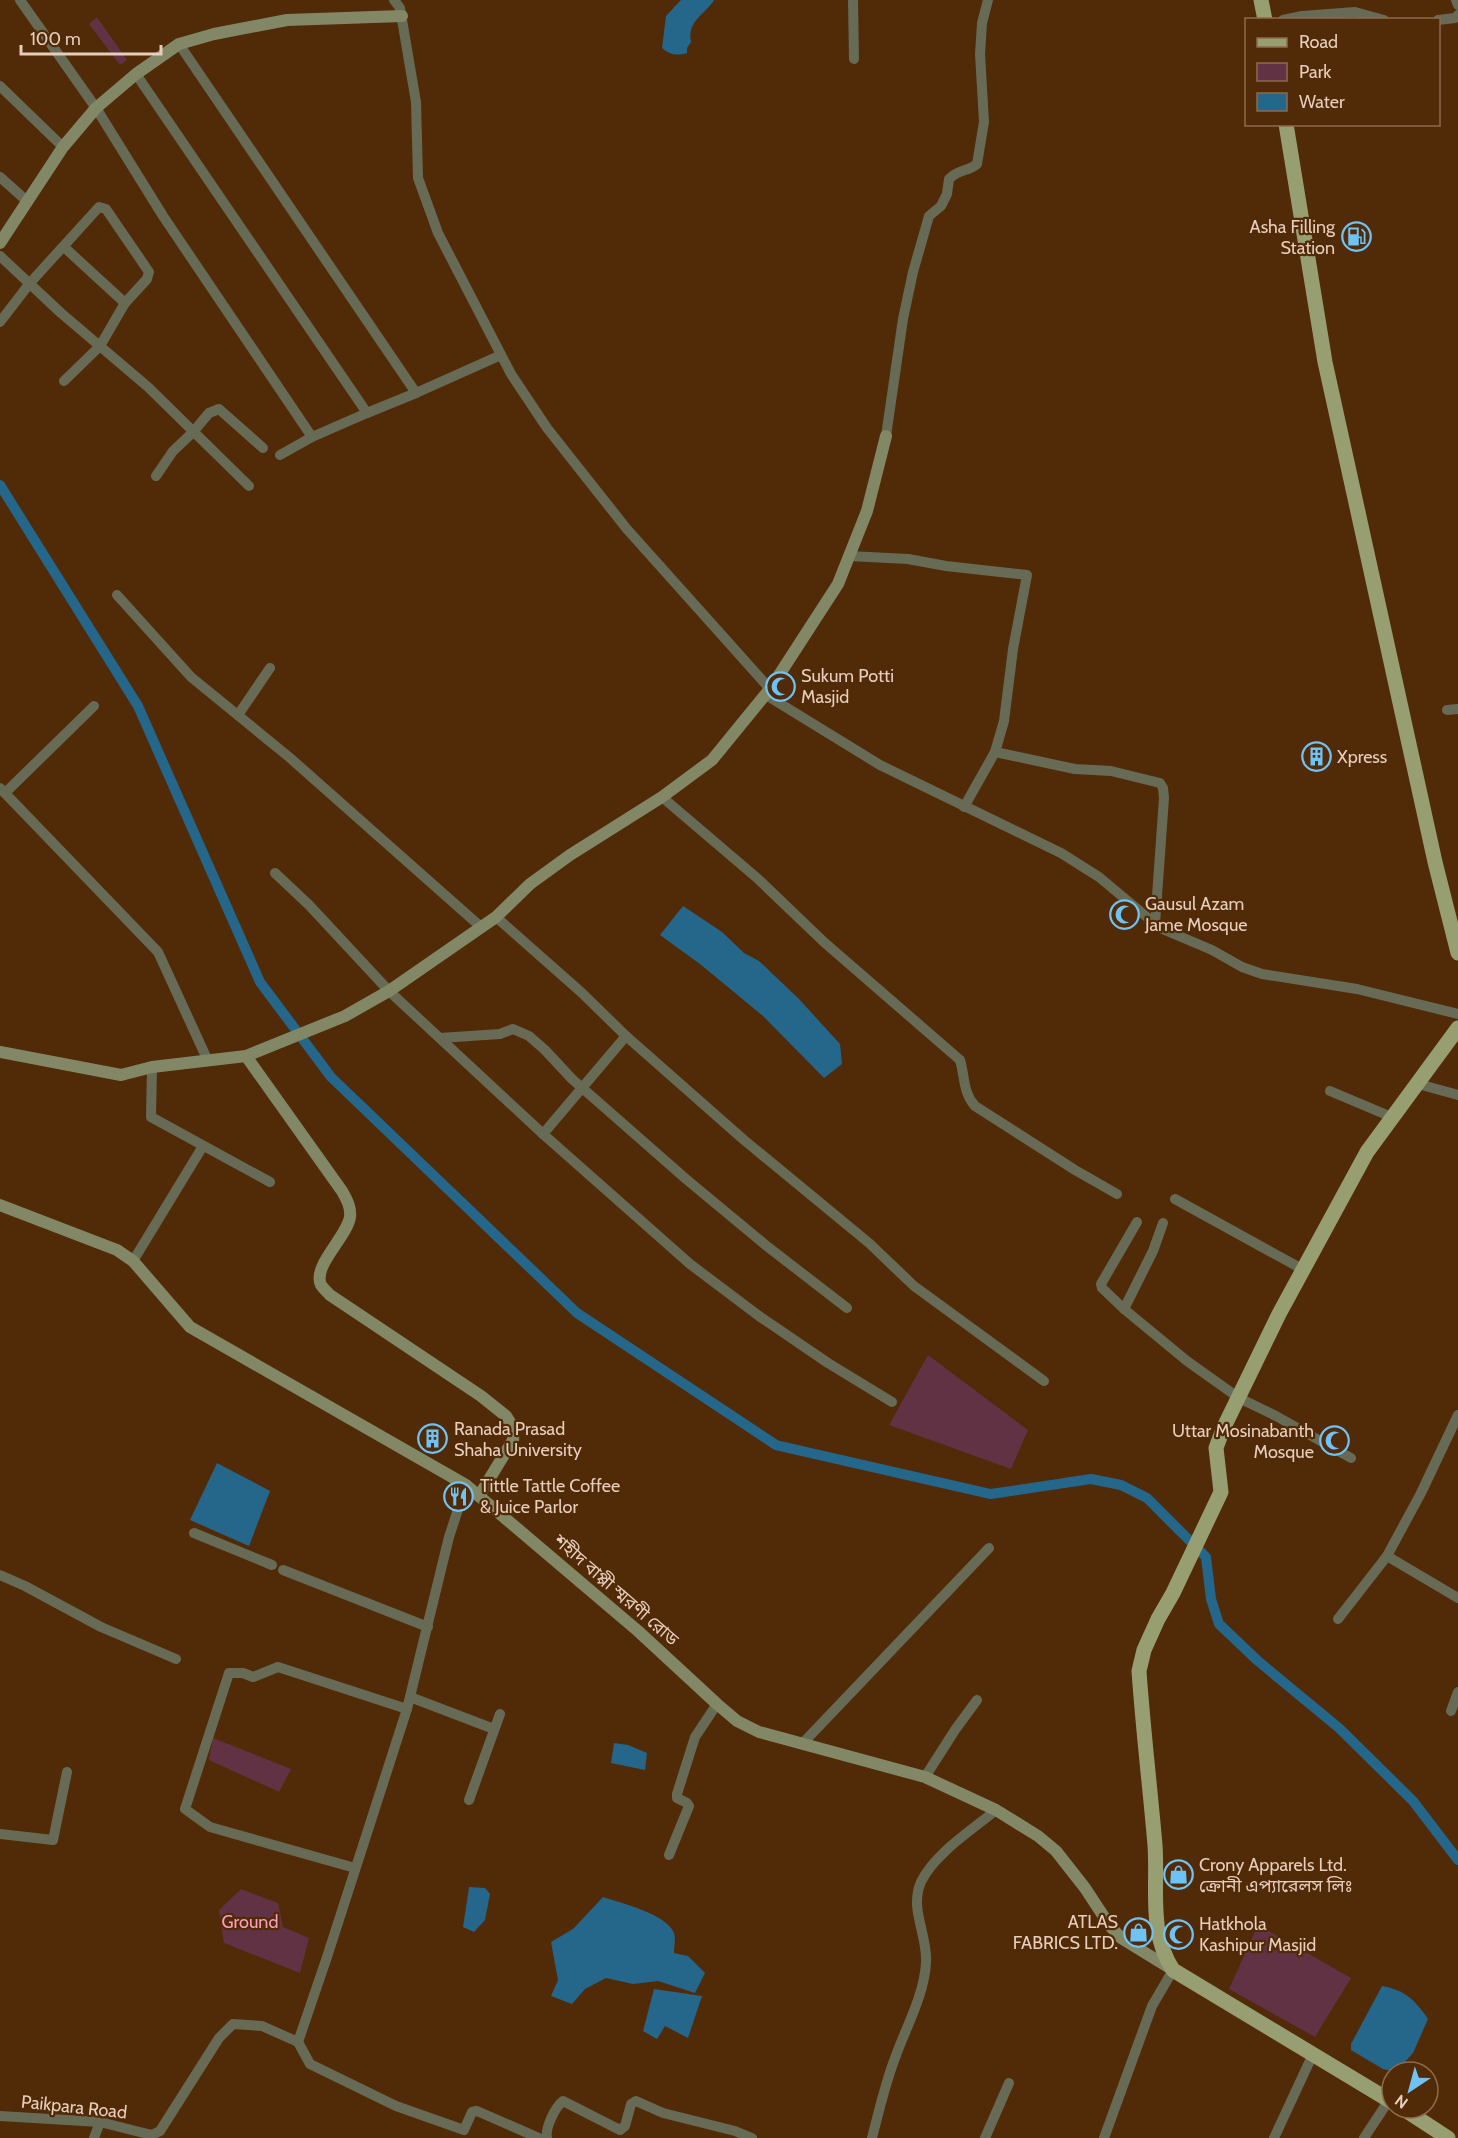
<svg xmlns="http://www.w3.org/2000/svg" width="1458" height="2138" viewBox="0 0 1458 2138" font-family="Cabin,'Noto Sans Bengali',sans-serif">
<rect width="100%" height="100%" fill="#512a07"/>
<!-- green -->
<g fill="#603244">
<polygon points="97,17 127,60 120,65 89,24"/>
<polygon points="928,1355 1028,1430 1011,1469 889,1425"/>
<polygon points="213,1738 291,1769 279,1792 209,1760"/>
<polygon points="241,1889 278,1903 283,1927 309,1938 300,1973 224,1943 219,1910"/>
<polygon points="1258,1925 1351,1978 1315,2037 1229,1989"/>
</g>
<!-- water -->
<g fill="#25678a">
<path d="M681,0H714C705,15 687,20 691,42L687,48V53C677,56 670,55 662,48L666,16Z"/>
<polygon points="683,906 722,932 744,953 759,961 799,999 840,1044 842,1064 824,1078 763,1016 700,964 660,935"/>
<polygon points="217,1463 270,1491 249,1546 190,1520"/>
<polygon points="614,1743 628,1745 647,1753 645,1770 611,1763"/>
<polygon points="469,1887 485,1888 490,1894 485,1920 474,1932 463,1927"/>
<path d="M603,1897C621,1903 667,1914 674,1933C676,1939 674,1946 674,1953L688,1956L705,1973L695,1993L658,1981L633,1984L606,1978L585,1989L572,2004L551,1996L558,1980L551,1942L573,1929Z"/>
<path d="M1382,1986C1405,1990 1415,2000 1428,2019L1413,2053L1396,2072L1383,2069L1351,2050V2044Z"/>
<polygon points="654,1989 702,1996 688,2038 665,2026 657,2039 643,2031"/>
</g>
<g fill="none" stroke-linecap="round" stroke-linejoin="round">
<!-- canal -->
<polyline stroke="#25678a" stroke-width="10" points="0,485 138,706 260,982 331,1077 577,1313 776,1445 991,1494 1091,1479 1121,1485 1147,1498 1206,1557 1211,1599 1219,1624 1258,1661 1339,1728 1413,1801 1458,1860"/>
<!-- street -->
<g stroke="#676b55" stroke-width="10">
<polyline points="20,0 96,108 163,216 312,437 280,455"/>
<polyline points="394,0 400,8 416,102 418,178 438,233 511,374 547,428 626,528 770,689"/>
<polyline points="853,0 854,59"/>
<polyline points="1456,0 1458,5"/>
<polyline points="1283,20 1302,16 1355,12 1384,20"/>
<polyline points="1438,20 1455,18 1458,15"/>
<polyline points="179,44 416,393 501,355"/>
<polyline points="136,74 367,413 416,393"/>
<polyline points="0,86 63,147"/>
<polyline points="0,177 28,202"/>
<polyline points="64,247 125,303"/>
<polyline points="0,256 61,313 148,387 249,486"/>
<polyline points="0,322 30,283 99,207 106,209 149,272 147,279 125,303 100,346 64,381"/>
<path d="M886,436L903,319L913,272L929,216L941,206L947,194L949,179C959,169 967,172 977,164L984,122L980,54L982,23L988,0"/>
<polyline points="312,437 367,413"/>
<polyline points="156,476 173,451 193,432 209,413 219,409 263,448"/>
<polyline points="849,556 908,559 946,566 1027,575 1013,649 1004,721 995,752 964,807"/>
<polyline points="117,595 191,677 289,757 481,927"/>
<polyline points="766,695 880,765 1061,853 1099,877 1160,928 1212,950 1242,967 1262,974 1357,989 1458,1014"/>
<polyline points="1447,710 1458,709"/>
<polyline points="238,715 270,668"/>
<polyline points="995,752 1075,769 1111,771 1160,783 1163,788 1164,798 1155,924"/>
<polyline points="0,788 158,952 208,1061"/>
<polyline points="5,793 94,706"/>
<path d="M662,797L757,878L825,943L960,1060C965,1077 963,1093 975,1106L1075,1170L1117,1194"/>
<polyline points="275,873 309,905 389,991 543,1134 690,1264 759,1316 828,1363 892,1402"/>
<polyline points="496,917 582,993 626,1036 744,1140 869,1243 914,1286 1044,1381"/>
<polyline points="440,1038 500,1034 513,1029 529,1036 545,1050 572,1079 686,1179 768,1247 847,1308"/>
<polyline points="152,1067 151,1117 270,1182"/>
<polyline points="1418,1084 1458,1095"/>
<polyline points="1330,1091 1394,1118"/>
<polyline points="543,1134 626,1036"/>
<polyline points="1175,1199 1302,1269"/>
<polyline points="1137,1222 1101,1284 1102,1288 1124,1309 1187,1361 1239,1398 1276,1416 1351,1458"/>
<polyline points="133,1261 203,1146"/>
<polyline points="1124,1309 1153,1251 1163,1223"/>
<polyline points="194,1533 272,1565"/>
<polyline points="1387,1556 1421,1493 1458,1415"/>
<polyline points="283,1570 428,1627"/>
<polyline points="0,1575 25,1586 101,1627 176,1659"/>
<polyline points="1338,1619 1387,1556 1458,1598"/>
<polyline points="410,1697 494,1729"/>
<polyline points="1451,1711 1458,1692"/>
<polyline points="802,1744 989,1548"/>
<polyline points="925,1777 955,1730 977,1700"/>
<polyline points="469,1800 500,1714"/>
<polyline points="0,1834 53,1840 67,1772"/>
<polyline points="669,1855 689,1806 687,1803 677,1798 677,1794 695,1737 717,1704"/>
<polyline points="355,1868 210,1827 185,1809 229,1673 243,1673 253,1677 278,1667 407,1709"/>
<polyline points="298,2042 310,2064 396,2106 464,2130 472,2112 477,2111 539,2138"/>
<polyline points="0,2116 100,2122 152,2135 160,2131 219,2038 233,2024 262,2026 298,2042 327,1957 407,1709 449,1537 466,1485"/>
<polyline points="94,2138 100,2122"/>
<path d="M547,2138C545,2128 555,2107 563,2101L620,2130L625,2126L631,2104L636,2101L663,2113L735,2131L752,2138"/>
<path d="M872,2138C879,2111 885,2084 895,2058C906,2027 924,1996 926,1963C928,1935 909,1909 921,1882C934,1854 972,1830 996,1810"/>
<polyline points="985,2138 1009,2083"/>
<polyline points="1104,2138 1152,2006 1173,1970"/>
<polyline points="1274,2138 1313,2054"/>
<polyline points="1364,2138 1389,2100"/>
</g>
<!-- secondary -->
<g stroke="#828866" stroke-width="12">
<polyline points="0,243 63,147 96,108 136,74 179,44 214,34 287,20 402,16"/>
<polyline points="0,1052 121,1075 152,1067 246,1056 345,1016 389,991 496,917 530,884 570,855 662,797 712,760 770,689 838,584 867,511 886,436"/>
<path d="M246,1056L342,1191C347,1200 351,1207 350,1217C347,1237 312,1266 321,1285C323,1288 327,1292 330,1295L481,1396L506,1416L514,1429L513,1440L479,1496"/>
<polyline points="0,1205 117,1250 133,1261 190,1327 466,1485 638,1631 717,1704 737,1721 759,1732 925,1777 996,1810 1038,1836 1056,1851 1085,1888 1110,1926 1121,1938 1173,1970"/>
</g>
<!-- primary -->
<g stroke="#979f72" stroke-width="15">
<polyline points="1261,0 1265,20"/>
<polyline points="1286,124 1325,362 1435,862 1458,953"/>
<path d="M1392,2102L1173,1970C1148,1931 1158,1889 1155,1845C1150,1787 1143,1729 1139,1671L1144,1650L1158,1619L1173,1593L1221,1492L1216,1448L1223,1429L1279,1314L1367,1152L1458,1028"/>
<polyline points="1402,2108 1448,2138"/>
</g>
</g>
<!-- icons -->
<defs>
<symbol id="fuel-ring" viewBox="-11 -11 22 22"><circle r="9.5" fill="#512a07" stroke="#6fc2f4" stroke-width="1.5"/><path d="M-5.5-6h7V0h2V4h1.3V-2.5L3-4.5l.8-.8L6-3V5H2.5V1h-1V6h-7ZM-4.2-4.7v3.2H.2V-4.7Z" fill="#6fc2f4"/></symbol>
<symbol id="mosque-ring" viewBox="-11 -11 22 22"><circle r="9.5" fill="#512a07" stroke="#6fc2f4" stroke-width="1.5"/><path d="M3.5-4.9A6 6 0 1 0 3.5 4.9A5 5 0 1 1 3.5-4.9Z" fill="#6fc2f4"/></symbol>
<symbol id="building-ring" viewBox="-11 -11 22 22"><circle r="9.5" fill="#512a07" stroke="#6fc2f4" stroke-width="1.5"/><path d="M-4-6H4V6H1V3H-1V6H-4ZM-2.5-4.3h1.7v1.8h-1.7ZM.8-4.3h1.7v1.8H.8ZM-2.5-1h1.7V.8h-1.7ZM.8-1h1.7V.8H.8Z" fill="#6fc2f4"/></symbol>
<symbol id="restaurant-ring" viewBox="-11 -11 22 22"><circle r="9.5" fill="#512a07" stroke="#6fc2f4" stroke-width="1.5"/><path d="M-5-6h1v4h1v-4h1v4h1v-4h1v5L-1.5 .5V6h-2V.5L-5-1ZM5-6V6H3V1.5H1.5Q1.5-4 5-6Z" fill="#6fc2f4"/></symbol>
<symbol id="shop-ring" viewBox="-11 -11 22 22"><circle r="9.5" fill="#512a07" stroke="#6fc2f4" stroke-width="1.5"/><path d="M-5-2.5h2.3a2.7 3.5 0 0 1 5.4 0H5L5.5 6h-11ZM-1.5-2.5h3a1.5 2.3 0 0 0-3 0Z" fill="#6fc2f4"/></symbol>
</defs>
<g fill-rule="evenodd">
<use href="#fuel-ring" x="1340" y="220" width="33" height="33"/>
<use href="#mosque-ring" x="764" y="670" width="33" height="33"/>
<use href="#building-ring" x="1300" y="740" width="33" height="33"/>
<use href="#mosque-ring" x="1108" y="898" width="33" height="33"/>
<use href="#building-ring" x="416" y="1422" width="33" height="33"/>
<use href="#mosque-ring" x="1318" y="1424" width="33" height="33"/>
<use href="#restaurant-ring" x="442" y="1480" width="33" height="33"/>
<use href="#shop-ring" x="1162" y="1858" width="33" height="33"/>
<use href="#shop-ring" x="1122" y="1916" width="33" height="33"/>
<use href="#mosque-ring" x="1162" y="1918" width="33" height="33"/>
</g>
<g text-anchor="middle" stroke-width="4.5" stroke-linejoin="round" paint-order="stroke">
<!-- poi labels -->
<g font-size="18" fill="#e6cdbc" stroke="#512a07" text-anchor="start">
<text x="1335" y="233" text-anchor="end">Asha Filling<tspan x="1335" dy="21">Station</tspan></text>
<text x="801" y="682">Sukum Potti<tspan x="801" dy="21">Masjid</tspan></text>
<text x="1337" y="763">Xpress</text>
<text x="1145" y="910">Gausul Azam<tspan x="1145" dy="21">Jame Mosque</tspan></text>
<text x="454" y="1435">Ranada Prasad<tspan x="454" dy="21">Shaha University</tspan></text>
<text x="1314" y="1437" text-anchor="end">Uttar Mosinabanth<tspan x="1314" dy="21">Mosque</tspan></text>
<text x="480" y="1492">Tittle Tattle Coffee<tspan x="480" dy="21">&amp; Juice Parlor</tspan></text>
<text x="1199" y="1871">Crony Apparels Ltd.<tspan x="1199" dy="21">ক্রোনী এপ্যারেলস লিঃ</tspan></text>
<text x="1118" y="1928" text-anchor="end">ATLAS<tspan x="1118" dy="21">FABRICS LTD.</tspan></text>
<text x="1199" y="1930">Hatkhola<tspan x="1199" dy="21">Kashipur Masjid</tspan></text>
</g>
<!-- street labels -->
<g font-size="18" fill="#e6cdbc" stroke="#512a07">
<text transform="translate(616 1590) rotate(41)" y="6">শহীদ বাপ্পী স্মরণী রোড</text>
<text transform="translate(74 2107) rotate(6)" y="6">Paikpara Road</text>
</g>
<!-- park labels -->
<g font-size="18" fill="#fa9ec0" stroke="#512a07">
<text x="250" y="1928">Ground</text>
</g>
</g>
<!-- legend -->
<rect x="1245" y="18" width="195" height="108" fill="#512a07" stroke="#8d6b4f" stroke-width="1.5"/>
<rect x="1257" y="38" width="30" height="9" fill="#979f72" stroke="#8d6b4f" stroke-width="1.5"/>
<text x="1299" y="48" font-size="18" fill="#e6cdbc">Road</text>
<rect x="1257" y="63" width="30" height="18" fill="#603244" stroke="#8d6b4f" stroke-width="1.5"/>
<text x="1299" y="78" font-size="18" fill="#e6cdbc">Park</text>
<rect x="1257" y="93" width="30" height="18" fill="#25678a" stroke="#8d6b4f" stroke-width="1.5"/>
<text x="1299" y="108" font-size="18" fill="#e6cdbc">Water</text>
<!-- north arrow -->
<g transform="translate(1410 2090) rotate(216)"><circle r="28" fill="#512a07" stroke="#8d6b4f" stroke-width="1.5"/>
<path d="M0-4.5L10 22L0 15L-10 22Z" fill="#6fc2f4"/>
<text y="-9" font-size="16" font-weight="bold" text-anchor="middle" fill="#e6cdbc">N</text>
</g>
<!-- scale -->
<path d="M21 45v9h140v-9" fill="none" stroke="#e6cdbc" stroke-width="3"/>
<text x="30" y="45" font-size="18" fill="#e6cdbc" stroke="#512a07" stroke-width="4.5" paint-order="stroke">100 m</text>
</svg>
